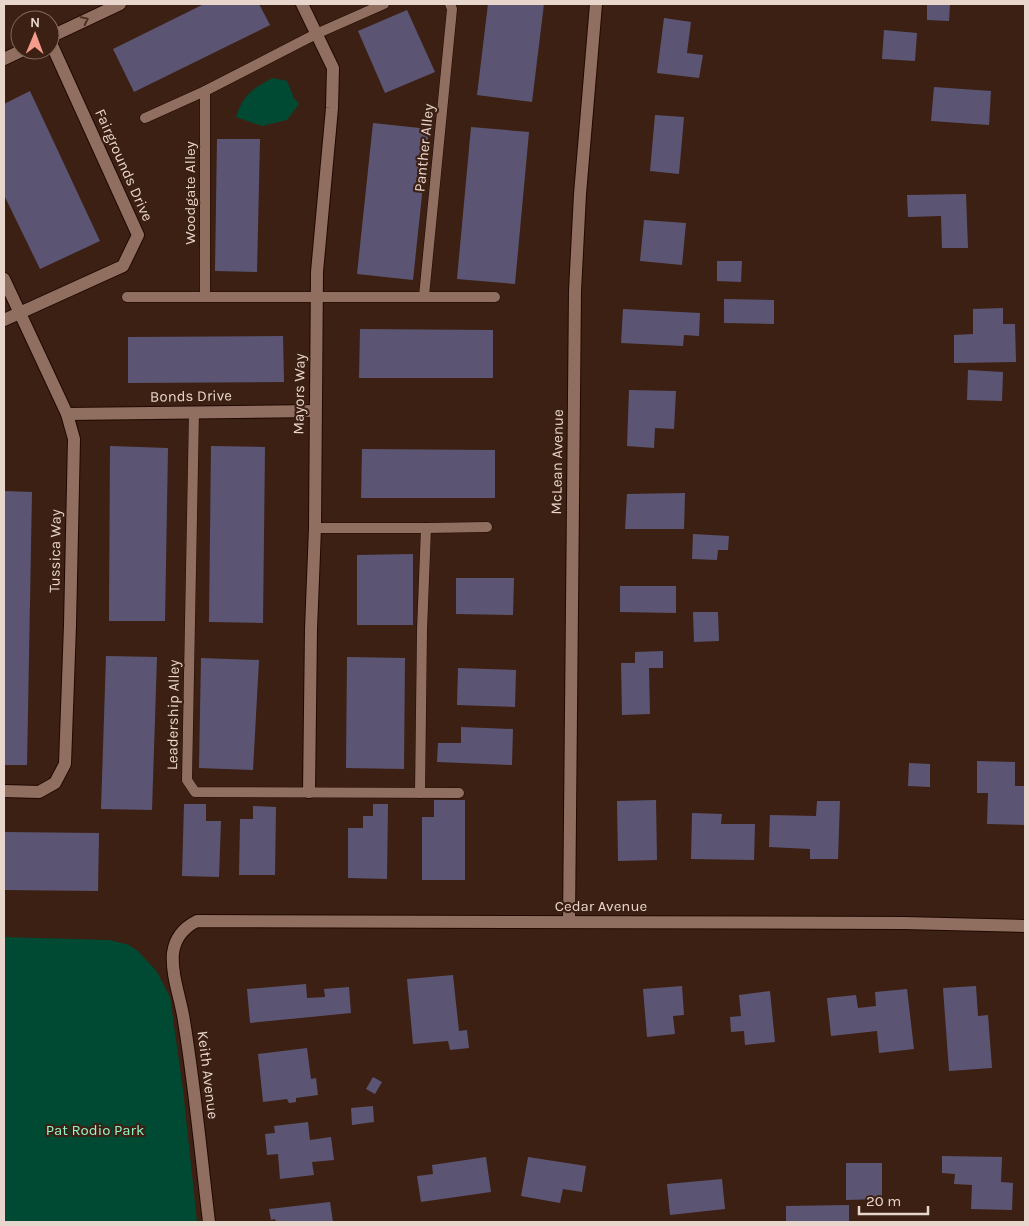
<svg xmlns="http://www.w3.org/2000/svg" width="1029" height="1226" viewBox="0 0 1029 1226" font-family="Karla,sans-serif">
<rect width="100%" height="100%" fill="#3c2013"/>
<!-- green -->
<g fill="#004a33">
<path d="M273,78L287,81L294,98L299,104L287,120L262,126L236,117C243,95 253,88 273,78Z"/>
<polygon points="4,937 110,940 129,945 138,951 157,972 170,997 183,1090 197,1222 4,1222"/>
</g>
<!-- building -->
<g fill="#5b5573">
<polygon points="204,4 259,4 270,25 134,92 113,49"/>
<polygon points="488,4 544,4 532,102 477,95"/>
<polygon points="927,4 950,4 949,21 927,20"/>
<polygon points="407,10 435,72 385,93 358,31"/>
<polygon points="664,18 691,22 687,53 703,55 699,78 657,73"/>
<polygon points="884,30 917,33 915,61 882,59"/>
<polygon points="934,87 991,91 989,125 931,121"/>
<polygon points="30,91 100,241 40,269 4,195 4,104"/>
<polygon points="655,115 684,117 679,174 650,171"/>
<polygon points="373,123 429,129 413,280 357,274"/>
<polygon points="471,127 529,132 515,284 457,279"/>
<polygon points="217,139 260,139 257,272 215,271"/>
<polygon points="966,194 968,248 942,248 941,216 908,217 907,195"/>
<polygon points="644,220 686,223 682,265 640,261"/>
<polygon points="717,261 742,261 741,282 717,281"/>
<polygon points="724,299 774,300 774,324 724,323"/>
<polygon points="1003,308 1003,324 1015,324 1016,362 954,363 954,335 973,334 973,309"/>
<polygon points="623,309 700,313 699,336 684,335 683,346 621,343"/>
<polygon points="360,329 493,330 493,378 359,378"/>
<polygon points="283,336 284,382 128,383 128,337"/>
<polygon points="968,370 1003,372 1002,401 967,400"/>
<polygon points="629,390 676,391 674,429 655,428 654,448 627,446"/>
<polygon points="110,446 168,448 165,621 109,621"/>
<polygon points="211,446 265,447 263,623 209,622"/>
<polygon points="362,449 495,450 495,498 361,498"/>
<polygon points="4,491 32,492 27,765 4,765"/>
<polygon points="685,493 684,529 625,529 627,494"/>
<polygon points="693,534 729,536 728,550 718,550 717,560 692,559"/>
<polygon points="413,554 413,625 357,625 357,555"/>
<polygon points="456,578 514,578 513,615 456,614"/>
<polygon points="620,586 676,586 676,613 620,612"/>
<polygon points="693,612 718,612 719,641 694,642"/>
<polygon points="663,651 663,668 649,668 650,714 622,715 621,663 635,663 635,652"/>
<polygon points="106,656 157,657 152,810 101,809"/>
<polygon points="347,657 405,658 404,769 346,768"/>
<polygon points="201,658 259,660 253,770 199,768"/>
<polygon points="458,668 516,670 515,707 457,705"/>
<polygon points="461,727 513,729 512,765 437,762 438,743 461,743"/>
<polygon points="977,761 1015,762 1015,786 1025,786 1025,825 987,824 988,793 977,793"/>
<polygon points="909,763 930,764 930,787 908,786"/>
<polygon points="434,800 465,800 465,880 422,880 422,817 434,817"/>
<polygon points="656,800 657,860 618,861 617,801"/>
<polygon points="817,801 840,801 838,859 810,859 810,849 769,847 770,815 816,816"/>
<polygon points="184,804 206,804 206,821 221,821 219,877 182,876"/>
<polygon points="373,804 388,804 387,879 348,878 348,828 363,828 363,816 373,816"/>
<polygon points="253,806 276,807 275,875 239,875 240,819 253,819"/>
<polygon points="692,813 722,814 721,824 755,824 754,860 691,859"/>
<polygon points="4,832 99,833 98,891 4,890"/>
<polygon points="453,975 459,1031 467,1030 469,1048 450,1050 448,1041 413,1044 407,979"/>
<polygon points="306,984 307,998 325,997 324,989 349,987 351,1013 250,1023 247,989"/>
<polygon points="682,986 684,1015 673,1016 675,1034 647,1037 643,989"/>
<polygon points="976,986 978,1016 988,1015 992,1068 949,1071 943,988"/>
<polygon points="907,989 914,1049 879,1053 877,1031 831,1036 827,998 856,995 858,1008 876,1006 875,992"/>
<polygon points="770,991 775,1042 745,1045 744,1031 731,1032 730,1017 741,1016 739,995"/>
<polygon points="307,1048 311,1079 316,1078 318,1095 296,1098 296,1102 289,1103 287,1099 263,1102 258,1054"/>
<polygon points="373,1077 382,1082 375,1094 366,1089"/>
<polygon points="373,1106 374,1122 352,1125 351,1108"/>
<polygon points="308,1122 310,1140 331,1137 334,1160 312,1162 314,1175 280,1179 278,1154 267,1155 265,1134 275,1133 274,1126"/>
<polygon points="942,1156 1002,1157 1001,1182 1013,1183 1012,1210 971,1209 972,1185 954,1184 955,1174 942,1173"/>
<polygon points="486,1157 491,1192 421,1202 417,1176 433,1174 432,1165"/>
<polygon points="528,1157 586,1166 582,1192 563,1189 560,1203 521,1196"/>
<polygon points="846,1163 882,1163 882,1199 846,1200"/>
<polygon points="722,1179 725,1209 670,1215 667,1184"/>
<polygon points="330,1202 333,1222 276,1222 275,1219 271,1220 269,1209"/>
<polygon points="849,1205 849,1222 786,1222 786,1206"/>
</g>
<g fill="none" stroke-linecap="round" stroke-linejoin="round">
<defs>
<g id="lane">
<polyline points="205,91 205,296"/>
<polyline points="145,118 205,91 316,34 384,4"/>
<polyline points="424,296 452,9 450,4"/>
<polyline points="127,297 495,297"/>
<polyline points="194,412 187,780 195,792 459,793"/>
<polyline points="315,528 426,528 422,630 420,793"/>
<polyline points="426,528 487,527"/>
</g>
<g id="street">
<polyline points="302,4 333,68 332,108 317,272 315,528 311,629 309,792"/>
<polyline points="50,37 120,4"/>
<polyline points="4,59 23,50"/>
<polyline points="4,279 67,414 74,439 70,625 65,764 55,783 39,792 4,791"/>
<polyline points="4,320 123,266 138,235 50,41"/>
<polyline points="67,414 315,411"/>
<polyline points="569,922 575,291 580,194 596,4"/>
<path d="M209,1222C201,1155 195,1088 184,1021C181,999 171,976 173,953C175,938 183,928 197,921L904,923L1025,926"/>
</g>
</defs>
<!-- lane casing -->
<use href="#lane" stroke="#210900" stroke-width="11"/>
<!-- street casing -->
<use href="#street" stroke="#210900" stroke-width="14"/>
<!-- lane -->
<use href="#lane" stroke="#906f60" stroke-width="10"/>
<!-- street -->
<use href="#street" stroke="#906f60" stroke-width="12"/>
</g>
<!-- one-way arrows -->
<defs><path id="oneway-chevron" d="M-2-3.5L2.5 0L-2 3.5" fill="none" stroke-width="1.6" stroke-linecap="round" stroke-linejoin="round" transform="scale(1.25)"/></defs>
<use stroke="#4d3022" href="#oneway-chevron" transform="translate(85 20) rotate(-26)"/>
<g text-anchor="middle" stroke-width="4.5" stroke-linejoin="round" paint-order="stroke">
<!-- street labels -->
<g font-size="15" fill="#e8d6cd" stroke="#3c2013">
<text transform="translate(424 148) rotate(-84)" y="5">Panther Alley</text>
<text transform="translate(124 165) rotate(66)" y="5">Fairgrounds Drive</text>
<text transform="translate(190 193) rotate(-90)" y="5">Woodgate Alley</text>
<text transform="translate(299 394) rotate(-89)" y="5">Mayors Way</text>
<text transform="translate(191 396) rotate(-1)" y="5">Bonds Drive</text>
<text transform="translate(557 462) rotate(-89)" y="5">McLean Avenue</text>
<text transform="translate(55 551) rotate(-89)" y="5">Tussica Way</text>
<text transform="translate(173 715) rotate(-89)" y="5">Leadership Alley</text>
<text x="601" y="911">Cedar Avenue</text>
<text transform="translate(208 1075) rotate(83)" y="5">Keith Avenue</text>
</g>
<!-- park labels -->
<g font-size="15" fill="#93f7cb" stroke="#3c2013">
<text x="95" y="1135">Pat Rodio Park</text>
</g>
</g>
<!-- border -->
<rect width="1029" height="1226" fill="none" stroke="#e8d6cd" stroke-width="10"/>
<!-- north arrow -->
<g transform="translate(35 35) rotate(1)"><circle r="24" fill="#3c2013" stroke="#81695d"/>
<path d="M0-4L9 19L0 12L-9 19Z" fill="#f49d8d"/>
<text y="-8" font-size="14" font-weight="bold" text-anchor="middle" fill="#e8d6cd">N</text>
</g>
<!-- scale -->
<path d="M859 1206v8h69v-8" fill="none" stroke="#e8d6cd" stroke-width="2.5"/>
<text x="866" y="1206" font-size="15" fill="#e8d6cd" stroke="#3c2013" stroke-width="4" paint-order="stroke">20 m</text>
</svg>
